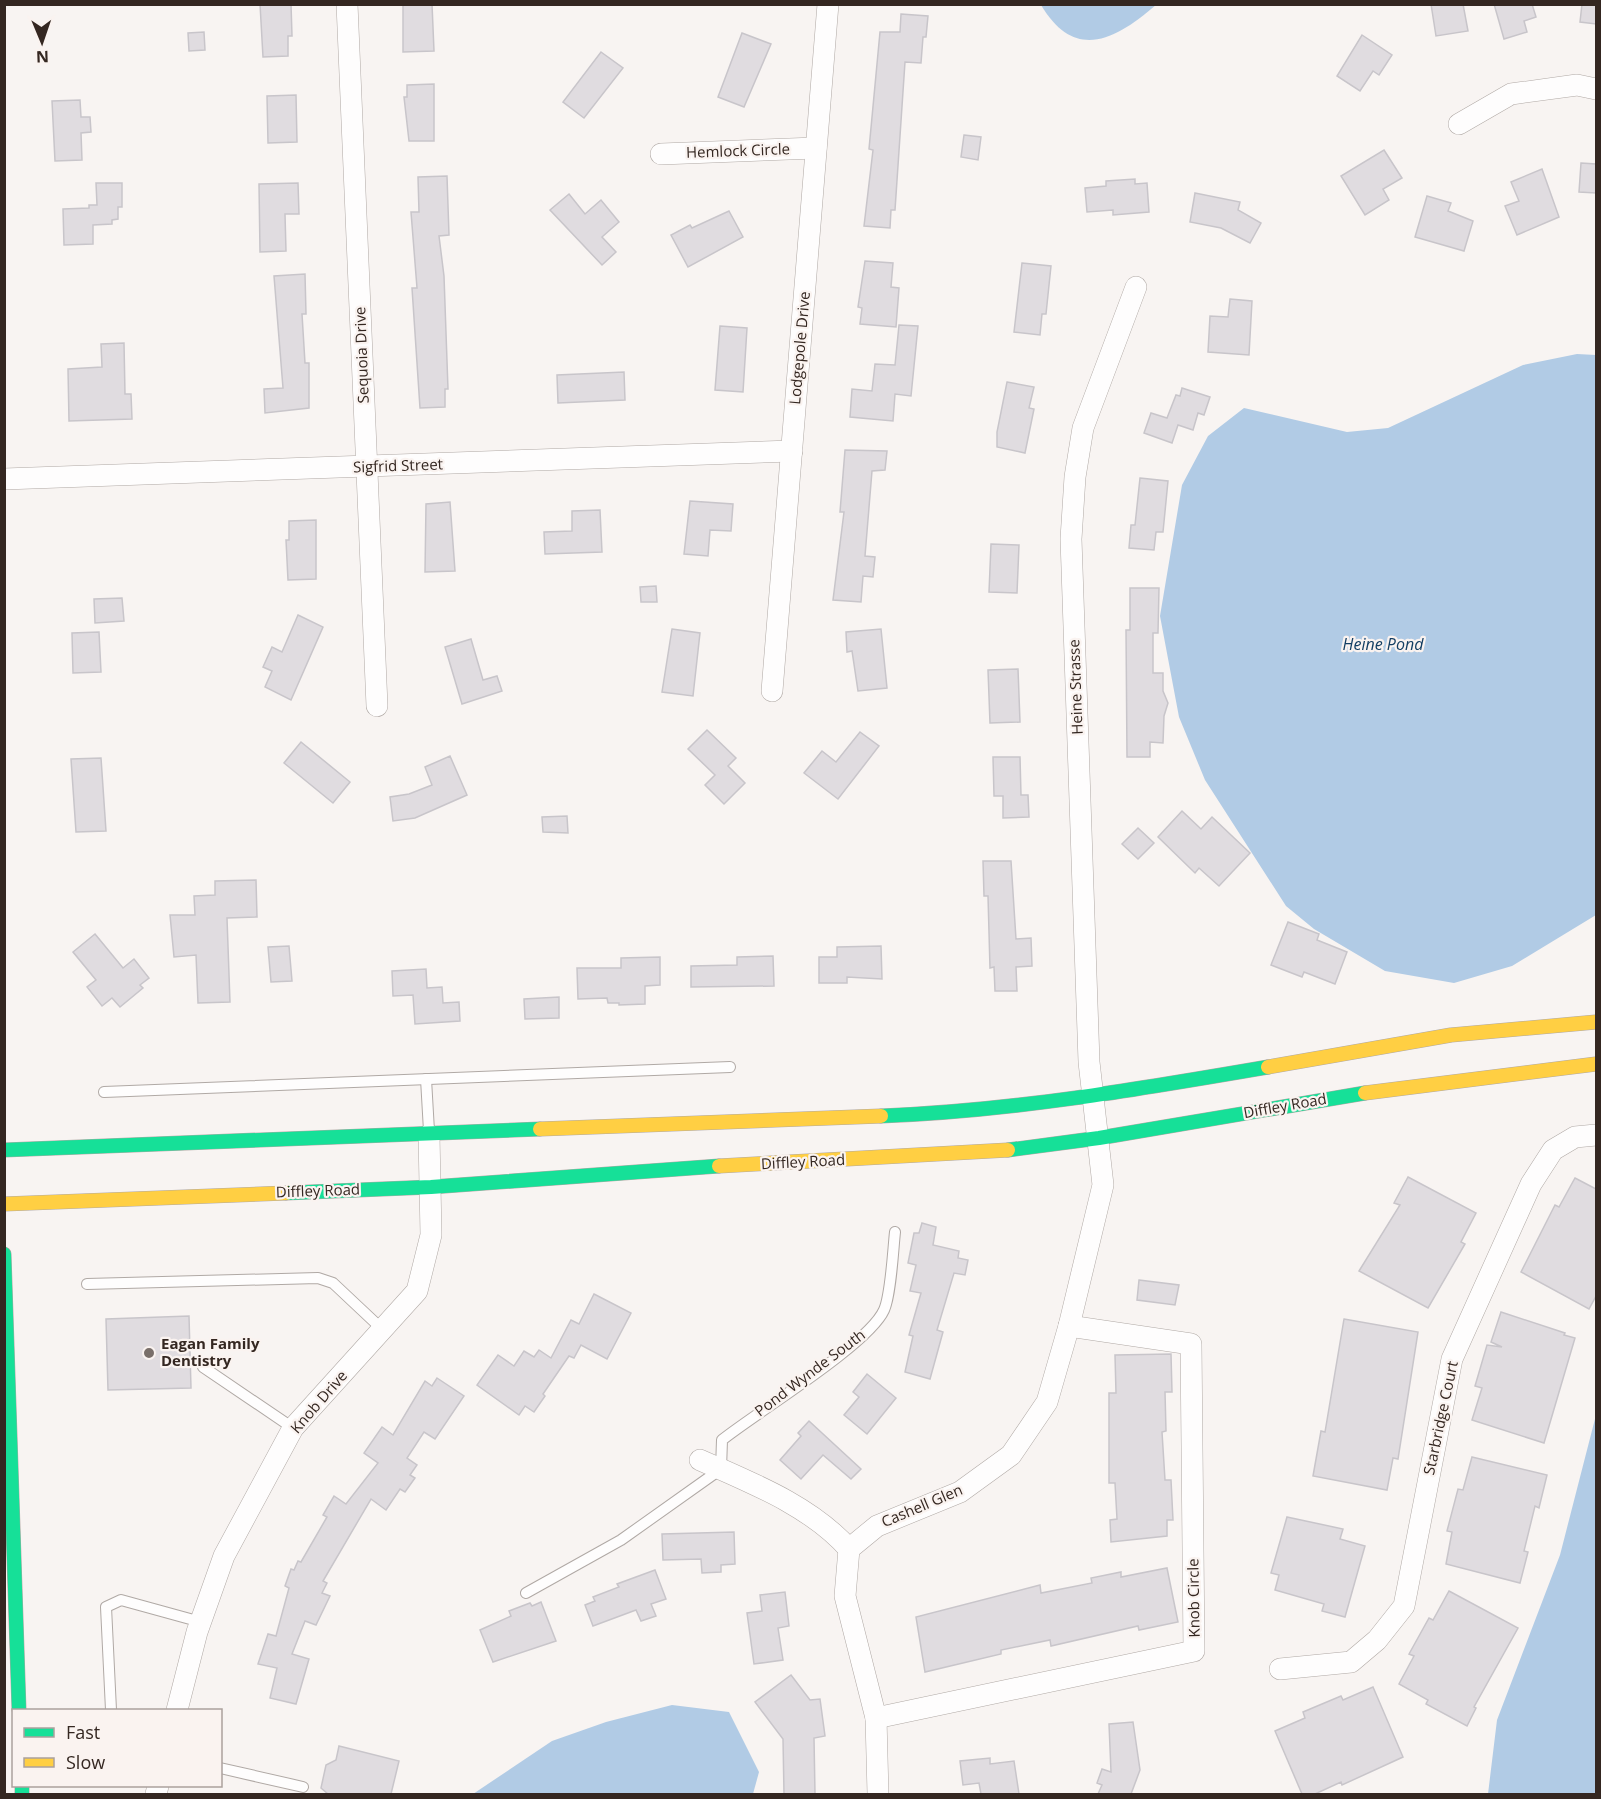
<svg xmlns="http://www.w3.org/2000/svg" width="1601" height="1799" viewBox="0 0 1601 1799" font-family="'Open Sans',sans-serif">
<rect width="100%" height="100%" fill="#f8f4f2"/>
<!-- water -->
<g fill="#b1cbe5">
<path d="M1041,5H1156C1115,40 1075,62 1041,5Z"/>
<polygon points="1577,354 1596,355 1596,915 1512,966 1454,983 1385,971 1314,929 1286,906 1205,780 1179,717 1160,616 1182,485 1208,436 1244,408 1347,432 1388,428 1523,365"/>
<polygon points="1596,1415 1596,1794 1488,1794 1497,1720 1560,1555"/>
<polygon points="672,1705 729,1712 759,1772 753,1794 473,1794 552,1741 606,1722"/>
</g>
<!-- building -->
<g fill="#e0dce0" stroke="#c8c5ca" stroke-width="1.5">
<polygon points="260,4 291,4 292,36 288,36 288,56 263,57"/>
<polygon points="403,4 432,4 434,51 403,52"/>
<polygon points="1431,4 1463,4 1468,31 1436,36"/>
<polygon points="1494,4 1532,4 1536,17 1524,21 1527,32 1504,39"/>
<polygon points="1582,4 1596,4 1596,24 1580,22"/>
<polygon points="901,14 928,16 926,37 923,37 921,63 905,62 895,210 891,210 890,228 864,226 873,150 869,149 880,32 900,32"/>
<polygon points="204,32 205,50 189,51 188,33"/>
<polygon points="742,33 771,44 744,107 718,97"/>
<polygon points="1362,35 1392,55 1379,75 1373,71 1360,91 1337,76"/>
<polygon points="601,52 623,68 584,118 563,102"/>
<polygon points="434,84 434,141 409,141 404,97 407,97 407,85"/>
<polygon points="296,95 297,142 268,143 267,96"/>
<polygon points="80,100 81,117 90,117 91,132 81,133 82,160 55,161 52,101"/>
<polygon points="964,135 981,137 978,160 961,157"/>
<polygon points="1384,150 1402,178 1383,189 1389,200 1365,215 1341,176"/>
<polygon points="1581,163 1596,164 1596,193 1579,192"/>
<polygon points="1542,169 1559,217 1517,235 1505,206 1519,201 1511,182"/>
<polygon points="447,176 449,235 439,236 444,276 448,389 445,389 445,407 420,408 412,288 417,288 411,212 419,212 418,177"/>
<polygon points="1135,179 1135,184 1147,183 1149,212 1113,215 1113,210 1087,212 1085,188 1106,186 1106,181"/>
<polygon points="96,183 122,183 122,207 118,207 118,219 112,220 112,224 93,225 93,244 64,245 63,209 89,208 89,205 97,205"/>
<polygon points="298,183 299,214 285,214 286,251 260,252 259,184"/>
<polygon points="1195,193 1240,202 1238,210 1261,223 1250,243 1221,228 1190,222"/>
<polygon points="569,194 585,214 601,200 619,222 602,237 616,252 602,265 550,210"/>
<polygon points="1427,196 1451,203 1448,211 1473,221 1464,251 1415,237"/>
<polygon points="729,211 743,237 688,267 671,235 690,225 692,228"/>
<polygon points="865,261 893,263 891,287 899,288 896,327 860,324 862,308 858,307"/>
<polygon points="1022,263 1051,266 1046,314 1042,314 1040,335 1014,332"/>
<polygon points="305,274 306,314 302,314 305,363 309,363 309,408 265,413 264,389 283,388 274,276"/>
<polygon points="1230,299 1252,301 1249,355 1208,352 1210,316 1228,317"/>
<polygon points="899,325 918,326 911,396 895,394 893,421 850,417 852,389 872,391 875,364 895,365"/>
<polygon points="720,326 747,328 743,392 715,390"/>
<polygon points="124,343 125,394 131,394 132,419 69,421 68,369 102,367 101,344"/>
<polygon points="624,372 625,400 558,403 557,375"/>
<polygon points="1007,382 1034,387 1029,408 1034,409 1025,453 997,447 997,432"/>
<polygon points="1182,388 1210,397 1204,415 1198,413 1193,430 1178,425 1172,443 1144,433 1151,413 1167,418 1176,395 1180,396"/>
<polygon points="845,450 887,451 885,470 872,471 865,556 875,557 873,577 863,576 861,602 833,600 844,512 840,512"/>
<polygon points="1140,478 1168,481 1163,532 1156,532 1154,550 1129,548 1131,525 1135,525"/>
<polygon points="690,501 733,504 731,531 710,530 708,556 684,554"/>
<polygon points="450,502 455,571 425,572 426,504"/>
<polygon points="600,510 602,552 545,554 544,532 572,531 572,511"/>
<polygon points="316,520 316,579 288,580 286,540 289,540 289,521"/>
<polygon points="991,544 1019,545 1017,593 989,592"/>
<polygon points="656,586 657,602 641,602 640,587"/>
<polygon points="1130,588 1159,588 1158,633 1153,633 1153,673 1163,673 1163,691 1168,703 1164,716 1163,743 1150,742 1150,757 1127,757 1126,630 1130,630"/>
<polygon points="122,598 124,621 95,623 94,599"/>
<polygon points="298,615 323,627 291,700 265,687 272,671 263,667 272,647 282,652"/>
<polygon points="672,629 700,633 693,696 662,692"/>
<polygon points="881,629 887,688 858,691 852,651 847,652 846,632"/>
<polygon points="99,632 101,672 73,673 72,633"/>
<polygon points="471,639 483,680 497,676 502,691 462,704 445,647"/>
<polygon points="1018,669 1020,722 990,723 988,670"/>
<polygon points="707,730 736,758 728,766 745,783 724,804 705,785 715,775 688,749"/>
<polygon points="860,732 879,746 838,799 804,773 822,751 836,762"/>
<polygon points="301,742 350,782 333,803 284,763"/>
<polygon points="450,756 467,795 415,818 393,821 390,797 409,794 432,785 425,767"/>
<polygon points="993,757 1020,757 1021,795 1028,795 1029,817 1003,818 1003,796 994,796"/>
<polygon points="101,758 106,831 76,832 71,759"/>
<polygon points="1182,811 1201,829 1212,817 1250,853 1219,886 1199,868 1195,873 1158,837"/>
<polygon points="567,816 568,833 543,832 542,817"/>
<polygon points="1138,828 1154,843 1138,859 1122,844"/>
<polygon points="983,861 1011,861 1016,939 1031,938 1032,966 1016,967 1017,991 995,991 994,967 990,968 988,896 984,896"/>
<polygon points="256,880 257,917 227,918 230,1002 198,1003 196,955 174,957 170,915 195,915 194,896 215,895 215,881"/>
<polygon points="1288,922 1319,934 1317,940 1347,952 1335,984 1304,972 1302,977 1271,965"/>
<polygon points="95,934 123,968 134,959 149,978 140,985 143,988 120,1007 112,998 102,1006 87,987 96,980 73,952"/>
<polygon points="289,946 292,981 271,982 268,947"/>
<polygon points="881,946 882,979 847,977 847,983 819,983 819,957 837,957 837,947"/>
<polygon points="773,956 774,986 691,987 691,966 737,965 737,957"/>
<polygon points="660,957 660,985 645,986 645,1004 619,1005 619,1003 608,1003 607,998 578,999 577,968 621,968 621,958"/>
<polygon points="426,969 427,988 442,987 443,1003 459,1002 460,1021 415,1024 413,995 393,996 392,971"/>
<polygon points="559,997 559,1018 525,1019 524,999"/>
<polygon points="1408,1177 1476,1213 1461,1242 1465,1244 1428,1308 1359,1271 1400,1205 1394,1203"/>
<polygon points="1575,1178 1596,1189 1596,1296 1589,1309 1521,1272 1555,1205 1559,1207"/>
<polygon points="922,1223 936,1227 933,1245 959,1251 958,1258 968,1260 965,1275 954,1273 937,1330 943,1332 930,1379 905,1372 913,1336 909,1335 921,1293 910,1291 916,1265 908,1263 914,1233 919,1233"/>
<polygon points="1139,1280 1179,1285 1175,1305 1137,1300"/>
<polygon points="594,1294 631,1313 607,1359 581,1345 574,1358 569,1356 543,1394 545,1396 534,1412 525,1406 519,1415 477,1385 498,1355 514,1366 524,1351 534,1357 539,1350 551,1358 571,1320 579,1324"/>
<polygon points="1501,1312 1565,1333 1564,1335 1575,1338 1544,1443 1472,1420 1482,1388 1475,1386 1487,1345 1502,1347 1491,1342"/>
<polygon points="189,1316 191,1388 108,1390 106,1319"/>
<polygon points="1344,1319 1418,1332 1398,1459 1393,1458 1387,1490 1313,1476 1321,1431 1325,1432"/>
<polygon points="1171,1354 1172,1392 1165,1392 1166,1431 1162,1432 1165,1480 1171,1480 1173,1520 1167,1520 1167,1536 1111,1542 1110,1520 1117,1519 1115,1483 1109,1483 1109,1393 1116,1393 1115,1355"/>
<polygon points="867,1374 896,1398 867,1434 844,1415 859,1397 853,1392"/>
<polygon points="437,1378 464,1396 435,1439 424,1432 407,1458 417,1465 410,1475 415,1478 405,1492 400,1489 386,1510 371,1499 323,1581 327,1583 322,1593 330,1596 316,1625 305,1621 292,1654 309,1659 296,1704 270,1698 277,1668 258,1664 268,1634 276,1636 289,1588 285,1586 291,1569 294,1570 298,1561 301,1562 327,1517 323,1515 334,1496 346,1504 378,1463 364,1453 382,1427 393,1435 425,1381 432,1386"/>
<polygon points="809,1421 861,1469 851,1479 823,1455 801,1479 780,1460 801,1436 798,1433"/>
<polygon points="1472,1457 1547,1475 1539,1508 1535,1506 1524,1551 1528,1552 1520,1583 1446,1564 1452,1532 1447,1531 1458,1489 1463,1490"/>
<polygon points="1287,1517 1343,1529 1340,1539 1365,1546 1345,1617 1322,1611 1324,1604 1275,1590 1279,1575 1271,1573"/>
<polygon points="734,1532 735,1564 721,1565 721,1572 702,1573 701,1559 663,1560 662,1534"/>
<polygon points="1167,1568 1178,1622 1139,1630 1138,1626 1051,1646 1050,1640 1001,1650 1001,1654 925,1672 916,1617 1040,1585 1041,1593 1092,1583 1091,1578 1121,1572 1121,1577"/>
<polygon points="655,1570 666,1599 651,1604 656,1616 641,1621 636,1610 593,1626 585,1605 595,1601 593,1597 619,1587 617,1584"/>
<polygon points="1449,1591 1518,1628 1474,1707 1476,1708 1467,1726 1426,1704 1428,1700 1399,1684 1414,1656 1409,1654 1429,1618 1433,1620"/>
<polygon points="785,1592 789,1626 778,1628 783,1660 754,1664 747,1613 762,1611 760,1595"/>
<polygon points="541,1602 556,1641 493,1662 480,1630 511,1616 509,1611 530,1603 532,1606"/>
<polygon points="791,1675 810,1700 820,1699 825,1736 814,1738 815,1794 784,1794 783,1739 755,1702"/>
<polygon points="1373,1687 1403,1757 1342,1785 1341,1782 1315,1794 1302,1794 1275,1731 1305,1718 1303,1712 1341,1696 1343,1700"/>
<polygon points="1133,1722 1140,1770 1131,1794 1098,1794 1102,1785 1097,1783 1102,1769 1111,1772 1109,1724"/>
<polygon points="339,1746 399,1761 391,1794 328,1794 321,1788 326,1765 336,1760"/>
<polygon points="990,1758 990,1764 1014,1761 1019,1794 981,1794 979,1783 963,1785 960,1761"/>
</g>
<g fill="none" stroke-linecap="round" stroke-linejoin="round">
<defs>
<g id="lane">
<polyline points="426,1079 429,1131"/>
<polyline points="104,1092 730,1067"/>
<polyline points="87,1284 318,1278 333,1283 383,1330"/>
<polyline points="203,1367 293,1428"/>
<path d="M526,1593L621,1540L721,1469L722,1440C757,1412 869,1344 884,1310C891,1295 893,1250 895,1232"/>
<polyline points="111,1710 106,1607 121,1600 201,1622"/>
<polyline points="220,1768 303,1787"/>
</g>
<g id="street">
<polyline points="347,4 377,706"/>
<polyline points="1459,124 1511,94 1577,85 1596,89"/>
<polyline points="661,154 816,148"/>
<polyline points="4,479 792,451"/>
<polyline points="772,691 828,4"/>
<path d="M700,1460C752,1483 811,1506 849,1549"/>
<polyline points="1280,1669 1351,1662 1377,1640 1404,1606 1452,1359 1531,1184 1553,1150 1575,1137 1596,1135"/>
<polyline points="177,1710 197,1632 224,1556 293,1428 417,1291 431,1235 429,1135"/>
<polyline points="876,1718 1194,1651 1191,1344 1069,1326"/>
<polyline points="156,1794 158,1786"/>
<polyline points="878,1794 876,1718 845,1596 849,1549 877,1526 960,1492 1011,1455 1047,1402 1069,1326 1103,1185 1089,1062 1071,539 1075,477 1083,428 1136,287"/>
</g>
<g id="fast">
<path d="M881,1116C1012,1111 1140,1089 1268,1067"/>
<polyline points="4,1150 540,1129"/>
<polyline points="1008,1150 1099,1138 1365,1093"/>
<polyline points="286,1193 431,1187 719,1166"/>
<polyline points="4,1254 19,1710"/>
<polyline points="22,1786 22,1794"/>
</g>
<g id="slow">
<polyline points="1268,1067 1451,1035 1596,1022"/>
<polyline points="1365,1093 1596,1064"/>
<polyline points="540,1129 881,1116"/>
<polyline points="719,1166 1008,1150"/>
<polyline points="4,1204 286,1193"/>
</g>
</defs>
<!-- lane casing -->
<use href="#lane" stroke="#b0a9a5" stroke-width="12"/>
<!-- street casing -->
<use href="#street" stroke="#b0a9a5" stroke-width="22"/>
<!-- fast casing -->
<use href="#fast" stroke="#b0a9a5" stroke-width="15"/>
<!-- slow casing -->
<use href="#slow" stroke="#b0a9a5" stroke-width="15"/>
<!-- lane -->
<use href="#lane" stroke="#fefdfd" stroke-width="10"/>
<!-- street -->
<use href="#street" stroke="#fefdfd" stroke-width="21"/>
<!-- fast -->
<use href="#fast" stroke="#16e098" stroke-width="14"/>
<!-- slow -->
<use href="#slow" stroke="#ffcf43" stroke-width="14"/>
</g>
<!-- markers -->
<circle fill="#796f6a" stroke="#faf3f0" stroke-width="2" cx="149" cy="1353" r="6"/>
<g text-anchor="middle" stroke-width="4.5" stroke-linejoin="round" paint-order="stroke">
<!-- street labels -->
<g font-size="15" fill="#342721" stroke="#faf3f0">
<text transform="translate(738 151) rotate(-2)" y="5">Hemlock Circle</text>
<text transform="translate(800 348) rotate(-85)" y="5">Lodgepole Drive</text>
<text transform="translate(362 355) rotate(-92)" y="5">Sequoia Drive</text>
<text transform="translate(398 466) rotate(-2)" y="5">Sigfrid Street</text>
<text transform="translate(1076 687) rotate(-92)" y="5">Heine Strasse</text>
<text transform="translate(1285 1106) rotate(-10)" y="5">Diffley Road</text>
<text transform="translate(803 1162) rotate(-3)" y="5">Diffley Road</text>
<text transform="translate(318 1191) rotate(-2)" y="5">Diffley Road</text>
<text transform="translate(810 1373) rotate(-37)" y="5">Pond Wynde South</text>
<text transform="translate(319 1402) rotate(-49)" y="5">Knob Drive</text>
<text transform="translate(1441 1418) rotate(-78)" y="5">Starbridge Court</text>
<text transform="translate(922 1506) rotate(-23)" y="5">Cashell Glen</text>
<text transform="translate(1194 1598) rotate(-91)" y="5">Knob Circle</text>
</g>
<!-- poi labels -->
<g font-size="15" font-weight="bold" fill="#342721" stroke="#faf3f0" text-anchor="start">
<text x="161" y="1349">Eagan Family<tspan x="161" dy="17">Dentistry</tspan></text>
</g>
<!-- water labels -->
<g font-size="16" font-style="italic" fill="#133e63" stroke="#faf3f0">
<text x="1383" y="650">Heine Pond</text>
</g>
</g>
<!-- border -->
<rect width="1601" height="1799" fill="none" stroke="#342721" stroke-width="12"/>
<!-- legend -->
<rect x="12" y="1709" width="210" height="78" fill="#faf3f0" stroke="#aba19d" stroke-width="1.5"/>
<rect x="24" y="1728" width="30" height="9" fill="#16e098" stroke="#aba19d" stroke-width="1.5"/>
<text x="66" y="1739" font-size="18" fill="#342721">Fast</text>
<rect x="24" y="1758" width="30" height="9" fill="#ffcf43" stroke="#aba19d" stroke-width="1.5"/>
<text x="66" y="1769" font-size="18" fill="#342721">Slow</text>
<!-- north arrow -->
<g transform="translate(42 42) rotate(178)" stroke="#faf3f0" stroke-width="4.5" paint-order="stroke">
<path d="M0-4.5L10 22L0 15L-10 22Z" fill="#342721"/>
<text y="-9" font-size="16" font-weight="bold" text-anchor="middle" fill="#342721">N</text>
</g>
</svg>
